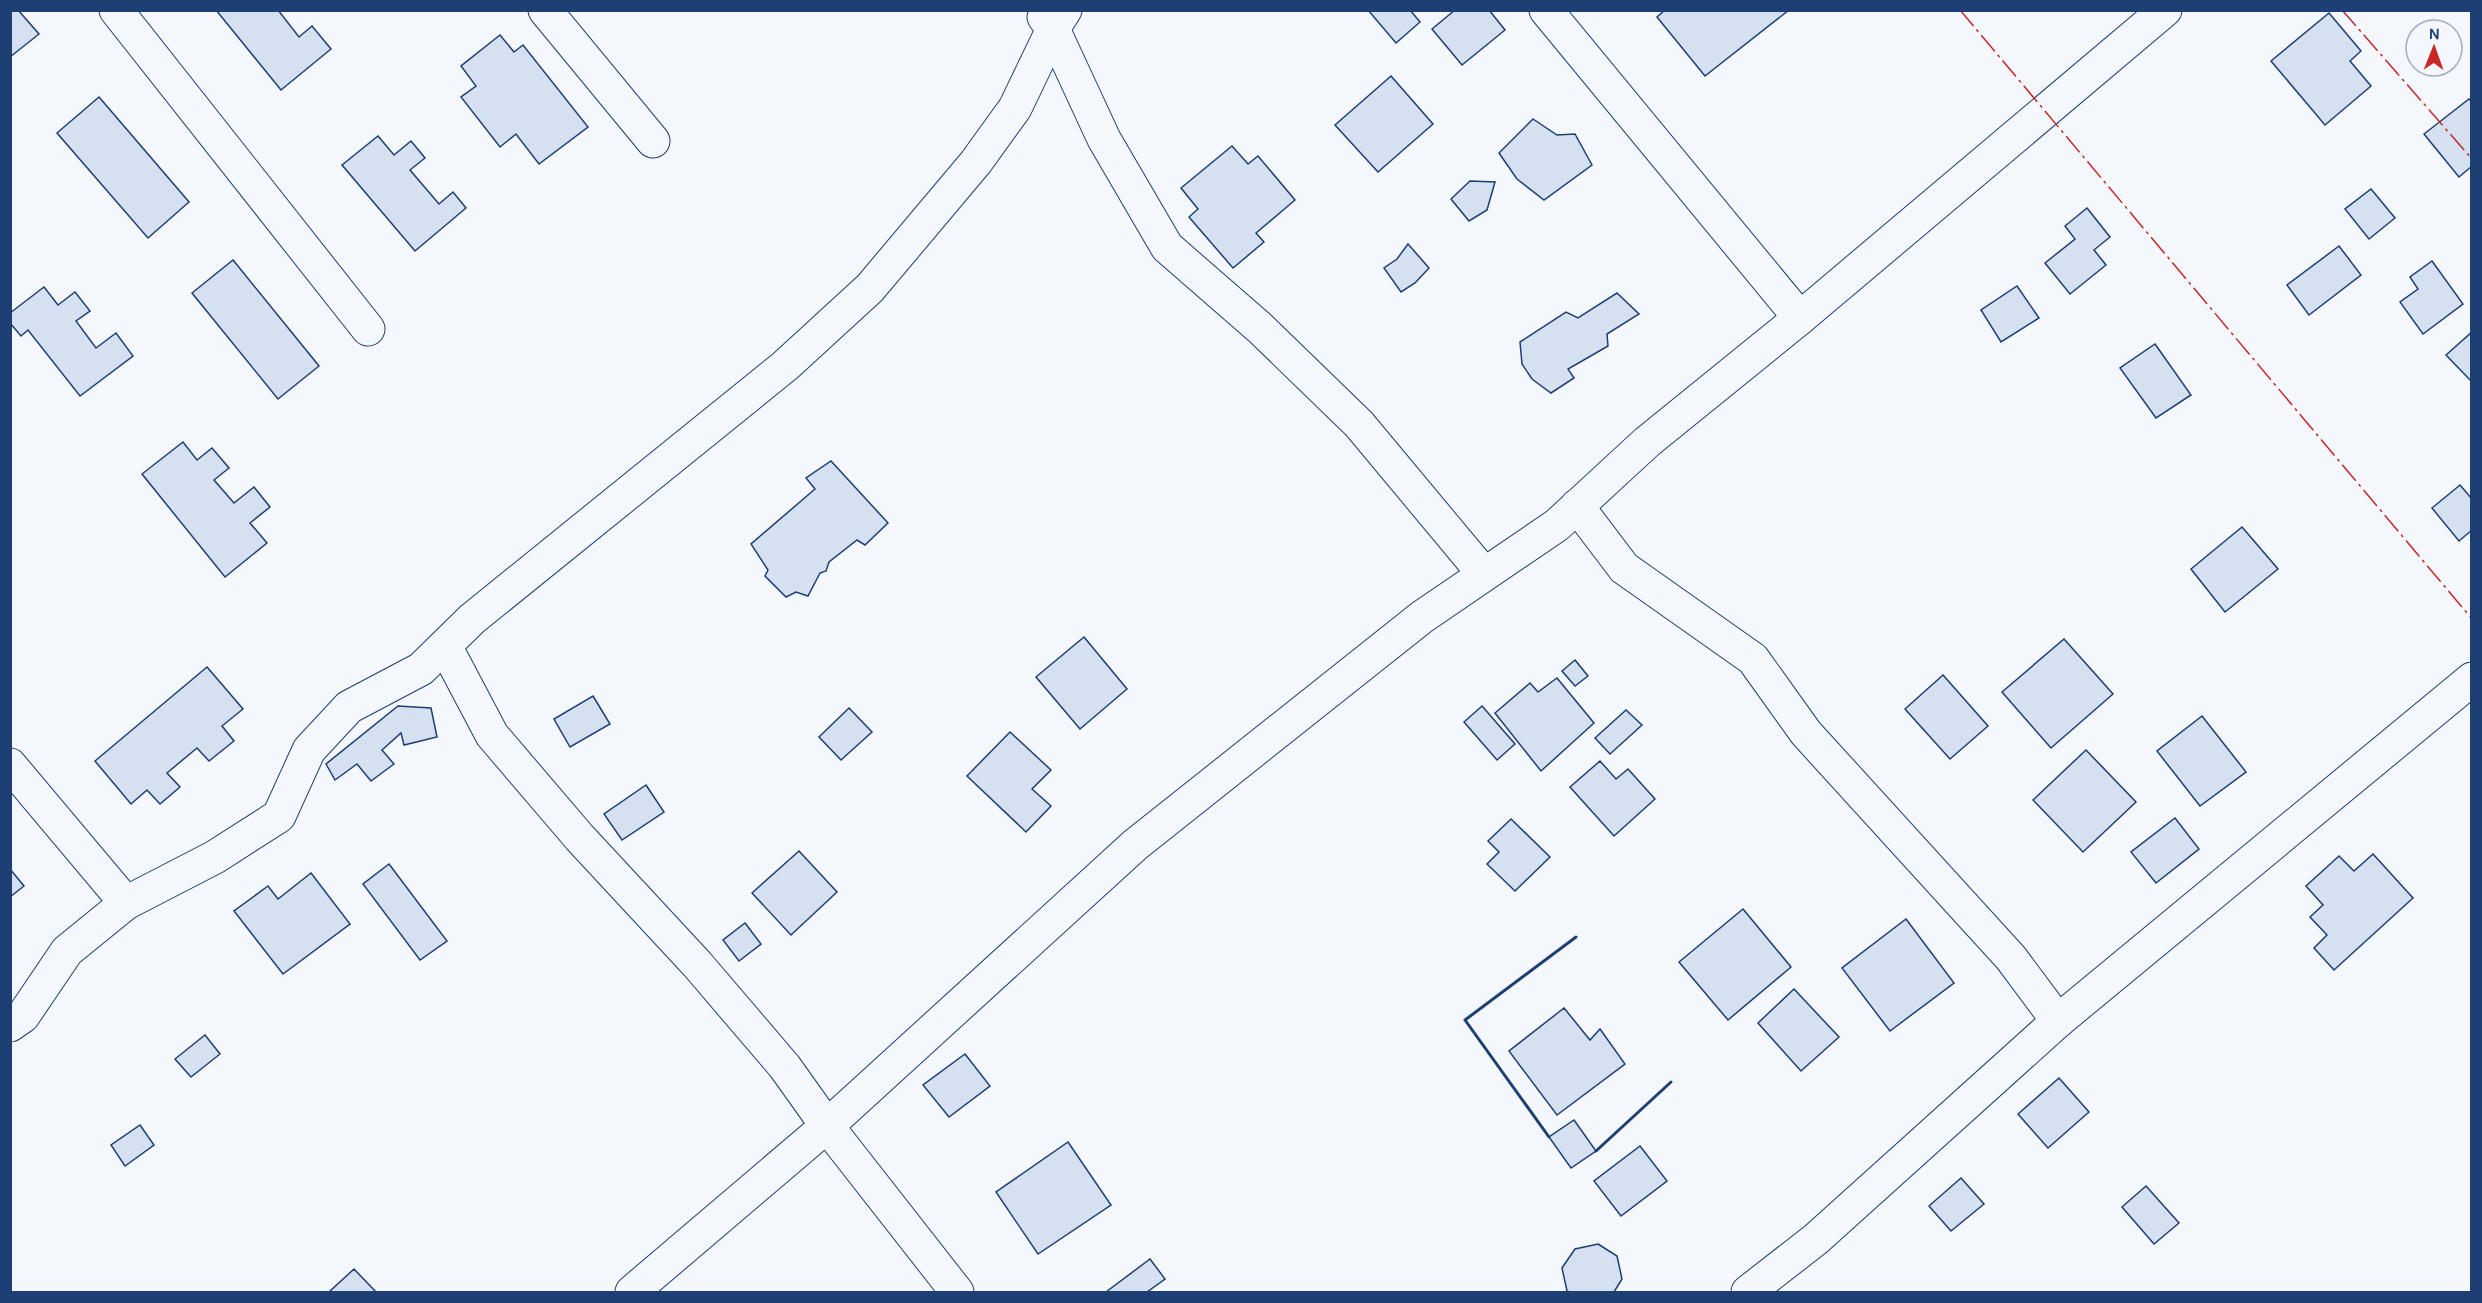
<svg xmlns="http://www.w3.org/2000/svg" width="2482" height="1303" viewBox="0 0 2482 1303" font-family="Karla,sans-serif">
<rect width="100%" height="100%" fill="#f4f7fb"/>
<!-- building -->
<g fill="#d5e0f0" stroke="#1d3f73" stroke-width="1.5">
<polygon points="10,10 18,10 39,34 10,57"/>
<polygon points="216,10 278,10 299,37 312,26 331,49 281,90"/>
<polygon points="1368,10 1410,10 1420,22 1396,43"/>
<polygon points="1455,10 1489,10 1505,30 1462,65 1432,29"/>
<polygon points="1665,10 1789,10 1705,76 1657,17"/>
<polygon points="2329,13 2361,51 2350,61 2371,86 2325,125 2271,61"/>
<polygon points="500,35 514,52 523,45 588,127 539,164 516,134 500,147 461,97 476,86 461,66"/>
<polygon points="1391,76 1433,124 1378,172 1335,125"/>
<polygon points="99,97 189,202 148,238 57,133"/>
<polygon points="2469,99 2472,102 2472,166 2459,177 2424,134"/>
<polygon points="1533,119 1557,135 1575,134 1592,165 1544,200 1517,179 1499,153"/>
<polygon points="378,136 394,155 411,141 425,158 410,170 439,204 453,192 466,208 415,251 342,165"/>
<polygon points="1232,146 1248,164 1258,156 1295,200 1256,233 1264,242 1233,268 1189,217 1198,209 1181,188"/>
<polygon points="1470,181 1495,182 1487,210 1469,221 1451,199"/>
<polygon points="2371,189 2395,218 2369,239 2345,209"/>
<polygon points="2087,208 2110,237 2094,250 2106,265 2070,294 2045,263 2075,239 2065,226"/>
<polygon points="1408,244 1429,268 1415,283 1401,292 1384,268 1397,259"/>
<polygon points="2339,246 2361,275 2309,315 2287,285"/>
<polygon points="233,260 319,366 278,399 192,293"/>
<polygon points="2432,261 2463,304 2423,334 2400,302 2418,289 2410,277"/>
<polygon points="2017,286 2039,318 2001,342 1981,310"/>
<polygon points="44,287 58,305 75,292 90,311 76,321 96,348 116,333 133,356 80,396 28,330 21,336 10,323 10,313"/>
<polygon points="1617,293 1639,314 1607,334 1608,346 1568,369 1574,378 1551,393 1532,379 1522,364 1520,342 1566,312 1578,318"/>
<polygon points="2472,332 2472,382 2446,355"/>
<polygon points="2155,344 2191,395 2156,418 2120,368"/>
<polygon points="183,442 197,460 212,448 229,468 214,480 234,503 254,487 270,507 250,523 267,543 225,577 142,474"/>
<polygon points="831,461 888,523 865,545 857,540 829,562 826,571 820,573 808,596 796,592 786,597 765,576 768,570 751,544 815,489 806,478"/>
<polygon points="2460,485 2472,499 2472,530 2459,541 2432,508"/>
<polygon points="2242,527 2278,569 2225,612 2191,569"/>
<polygon points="1084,637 1127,689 1080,729 1036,677"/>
<polygon points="2064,639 2113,694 2051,748 2002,692"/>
<polygon points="1575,660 1588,676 1575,686 1562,671"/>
<polygon points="207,667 243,709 222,726 234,741 209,761 197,748 167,773 180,787 160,804 147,790 131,804 95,761"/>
<polygon points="1943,675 1988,726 1950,759 1905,709"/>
<polygon points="1557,678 1594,723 1541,771 1495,713 1530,683 1538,692"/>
<polygon points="593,696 610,724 570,747 554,719"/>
<polygon points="398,706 431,708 437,737 404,745 401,733 382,750 394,764 371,781 357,764 335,780 326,764"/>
<polygon points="1482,706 1515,744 1497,760 1464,722"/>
<polygon points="849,708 872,732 841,760 819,737"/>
<polygon points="1626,710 1642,725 1610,754 1595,738"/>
<polygon points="2202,716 2246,772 2200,806 2157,751"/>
<polygon points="1010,732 1051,770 1032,789 1051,806 1026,832 967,776"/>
<polygon points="2086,750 2136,802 2083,852 2033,800"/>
<polygon points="1600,761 1616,779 1628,769 1655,799 1614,836 1570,787"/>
<polygon points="646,785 664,812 622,840 604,814"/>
<polygon points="2175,818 2199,849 2156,883 2131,852"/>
<polygon points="1511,819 1550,857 1515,891 1487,864 1499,852 1488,841"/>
<polygon points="799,851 837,892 791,935 752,893"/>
<polygon points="2373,854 2413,898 2334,970 2314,948 2327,935 2310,917 2323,905 2306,886 2339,856 2354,871"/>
<polygon points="389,864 447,941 420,960 363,884"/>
<polygon points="10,869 24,886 10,897"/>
<polygon points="311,873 350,924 283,974 234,911 268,886 278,899"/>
<polygon points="1743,909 1791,967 1728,1020 1679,962"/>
<polygon points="1906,919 1954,983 1890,1031 1842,968"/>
<polygon points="745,923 761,944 739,961 723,940"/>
<polygon points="1794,989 1839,1037 1801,1071 1758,1023"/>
<polygon points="1564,1008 1590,1040 1600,1029 1625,1064 1557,1115 1509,1051"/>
<polygon points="205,1035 220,1054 191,1077 175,1059"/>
<polygon points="965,1054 990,1086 949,1117 923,1085"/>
<polygon points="2059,1078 2089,1112 2048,1148 2018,1114"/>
<polygon points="1574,1120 1596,1151 1571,1168 1549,1137"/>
<polygon points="140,1125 154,1145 125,1166 111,1145"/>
<polygon points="1068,1142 1111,1205 1038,1254 996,1192"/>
<polygon points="1640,1146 1667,1181 1621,1216 1594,1181"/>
<polygon points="1961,1178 1984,1204 1951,1231 1929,1206"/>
<polygon points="2146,1186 2179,1223 2154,1244 2122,1207"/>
<polygon points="1598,1244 1617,1256 1622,1279 1614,1292 1570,1292 1567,1291 1562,1268 1575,1249"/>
<polygon points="1150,1259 1165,1279 1147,1292 1106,1292"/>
<polygon points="354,1269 376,1292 329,1292"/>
</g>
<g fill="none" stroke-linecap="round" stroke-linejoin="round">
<defs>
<g id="minor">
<polyline points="116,10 368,329"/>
<polyline points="545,10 653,141"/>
<polyline points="1546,10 1800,318"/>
<polyline points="1044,17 1053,29 1104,139 1167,247 1260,328 1359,424 1484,574"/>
<polyline points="1577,506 1624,568 1753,659 1806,733 2011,958 2058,1021"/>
<polyline points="445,646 492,735 580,838 697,964 785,1067 827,1126 957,1292"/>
<polyline points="10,765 126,903"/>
<polyline points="10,1025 23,1016 67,951 126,903 215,857 279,816 309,750 349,707 421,669 472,619 785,366 870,288 976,162 1015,108 1053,29 1065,10"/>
<polyline points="1748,1292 1816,1239 2058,1021 2472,679"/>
</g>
<polyline id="tertiary" points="632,1292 827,1126 1135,845 1422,617 1557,525 1647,442 1800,318 2165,10"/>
</defs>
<!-- minor casing -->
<use href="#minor" stroke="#1d3f73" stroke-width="35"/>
<!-- tertiary casing -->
<use href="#tertiary" stroke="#1d3f73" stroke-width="35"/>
<!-- minor -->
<use href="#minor" stroke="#f4f7fb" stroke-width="33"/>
<!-- tertiary -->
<use href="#tertiary" stroke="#f4f7fb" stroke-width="33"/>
<!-- wall -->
<g stroke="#1d3f73" stroke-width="3">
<polyline points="1549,1137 1465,1020 1576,937"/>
<polyline points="1596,1151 1671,1082"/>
</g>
<!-- power -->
<g stroke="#c62828" stroke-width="1.5" stroke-dasharray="21 4.5 3 4.5" stroke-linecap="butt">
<polyline points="1960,10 2472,619"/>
<polyline points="2342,10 2472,159"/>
</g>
</g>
<!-- border -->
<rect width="2482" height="1303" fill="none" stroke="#1d3f73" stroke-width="24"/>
<!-- north arrow -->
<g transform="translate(2434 48) rotate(1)"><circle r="28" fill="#f4f7fb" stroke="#9eadc5" stroke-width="1.5"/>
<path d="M0-4.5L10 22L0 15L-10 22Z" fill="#c62828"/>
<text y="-9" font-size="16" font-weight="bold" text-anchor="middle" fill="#1d3f73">N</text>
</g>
</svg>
